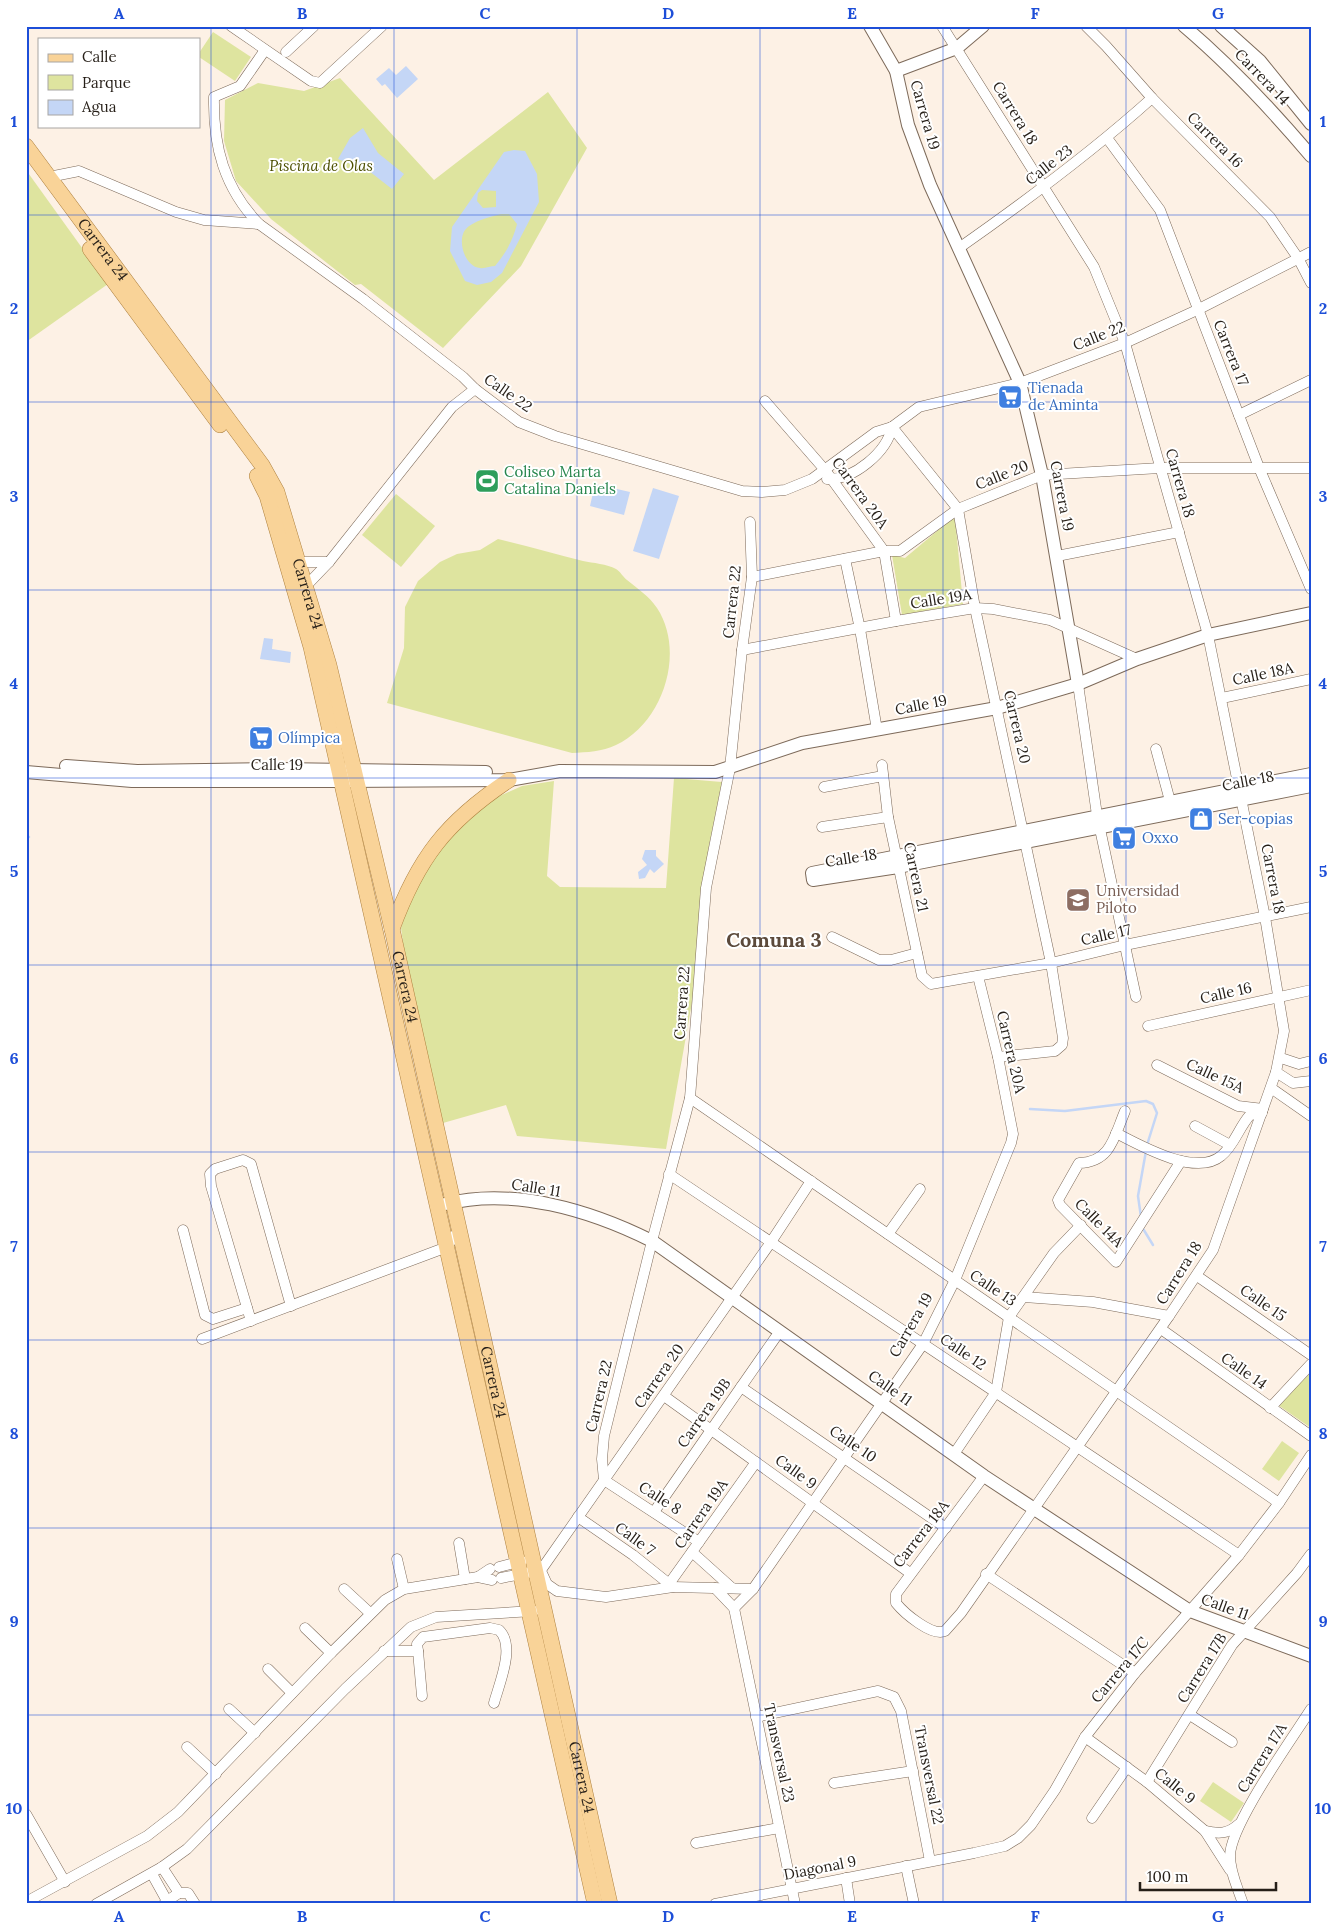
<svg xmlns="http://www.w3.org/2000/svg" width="1337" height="1930" viewBox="0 0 1337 1930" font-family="Lora,serif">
<rect width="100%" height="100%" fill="#fdf1e5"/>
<!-- green -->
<g fill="#dee49f">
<polygon points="213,32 251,57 235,81 199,57 199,53"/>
<polygon points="340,78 434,180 548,92 587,148 521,266 443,348 361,284 355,285 271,219 236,181 224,141 225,100 258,83 304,91"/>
<polygon points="26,170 108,284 26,342"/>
<polygon points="396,494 435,526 401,567 362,535"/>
<polygon points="955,516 963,604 902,615 892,555 905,558"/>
<path d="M498,539C527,546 555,554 583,561C593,563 607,564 616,569C620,571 623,577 627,580C638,589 649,596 657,608C686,652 663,723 616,745C602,752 587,752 572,753L387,703L404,648L405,607L418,581L440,562L457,554L480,550Z"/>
<polygon points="674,778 722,782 709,846 701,898 696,980 666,1149 517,1136 506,1105 443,1123 405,958 401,928 415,885 452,832 484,803 522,786 554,781 547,876 560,887 666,888"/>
<polygon points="1311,1372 1311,1428 1278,1405"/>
<polygon points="1282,1441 1299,1453 1279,1481 1262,1469"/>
<polygon points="1213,1782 1244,1803 1231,1822 1200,1801"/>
</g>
<!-- water -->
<g fill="#c4d6f6" fill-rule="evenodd">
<polygon points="406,66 418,79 397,98 385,84 382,86 376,79 389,68 396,75"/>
<polygon points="363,128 378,153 404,174 392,189 369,171 338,159 350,138"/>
<path d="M514,150L525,151L537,174L539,202L502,273L491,282L477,285L465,281L450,251L452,227L504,152ZM482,190L496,191V207L483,208L477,201L478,193ZM501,214H509L517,224C513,240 506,253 495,266C491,266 484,269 480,268C465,267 457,241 465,230C472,221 490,217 501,214Z"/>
<polygon points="595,484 630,492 624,515 590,506"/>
<polygon points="653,488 679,496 659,559 633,551"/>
<polygon points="264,638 273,639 272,649 291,652 290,663 260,659"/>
<polygon points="645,850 656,850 656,856 664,864 654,873 650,869 645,878 639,879 638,872 647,865 642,859"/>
</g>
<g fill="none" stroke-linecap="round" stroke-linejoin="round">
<!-- stream -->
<g stroke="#c4d6f6" stroke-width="2.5">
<polyline points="26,837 29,837"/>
<polyline points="1030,1109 1065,1111 1146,1101 1153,1104 1157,1113 1147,1145"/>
<polyline points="1141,1217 1138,1196 1146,1151"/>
<polyline points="1142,1227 1153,1245"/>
</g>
<defs>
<g id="minor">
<polyline points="231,26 311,81 320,83 382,26"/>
<path d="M942,26L1094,267L1125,343L1208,635L1265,917L1284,1031L1276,1072L1213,1250L1169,1316L961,1613L945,1631C932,1637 904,1613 896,1603V1594L984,1476"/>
<polyline points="1086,26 1106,46 1152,98 1270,217 1298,258 1311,283"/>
<path d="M265,50L240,86L214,97C213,146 224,188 259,224L363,299L463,377L475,389L519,422L555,436L742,491L762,492L785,490L812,479L876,432L892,427L919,407L1020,383L1125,343L1197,310L1311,252"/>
<polyline points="286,52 314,26"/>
<polyline points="1107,138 1160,210 1260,470 1311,589"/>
<polyline points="49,177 79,171 176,212 204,220 259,224"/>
<path d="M959,248C1026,201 1091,153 1152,98"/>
<polyline points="765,401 825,470 884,551 896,621"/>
<polyline points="1239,415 1311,380"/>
<polyline points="892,427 958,509 975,608 1051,963 1063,1038 1062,1045 1055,1051 998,1057"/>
<path d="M827,479C854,480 887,452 892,427"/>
<polyline points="1057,556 1179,532"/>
<polyline points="845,559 860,629 877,730"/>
<polyline points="299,562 329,562"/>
<polyline points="752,577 884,551 900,551 958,509 1042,475 1160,468 1311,468"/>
<polyline points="306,586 329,562 452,407 475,389"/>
<polyline points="742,650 896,621 975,608 993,609 1050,620 1137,659"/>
<polyline points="1078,684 1097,815 1136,997"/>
<polyline points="1222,698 1311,679"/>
<polyline points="1156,749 1170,801"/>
<polyline points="882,765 888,817 922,976 931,984 1051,963 1125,945 1311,907"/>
<polyline points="824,787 883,776"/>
<polyline points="822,827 888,817"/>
<polyline points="832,937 879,960 891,960 917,953"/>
<polyline points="1148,1026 1311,990"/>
<polyline points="1281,1058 1299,1064 1311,1061"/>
<polyline points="1157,1065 1238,1106 1263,1109"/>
<polyline points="1276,1072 1293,1083 1311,1081"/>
<polyline points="1271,1088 1311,1116"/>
<polyline points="690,1098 1279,1503"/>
<path d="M1125,1111C1114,1137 1111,1162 1079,1163L1058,1200L1060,1205L1116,1262L1181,1161"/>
<polyline points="1195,1126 1230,1145"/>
<path d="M1116,1133C1141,1146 1196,1177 1221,1156C1234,1146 1239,1127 1250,1115L1262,1113"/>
<polyline points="669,1174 1239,1555"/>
<polyline points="183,1230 205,1315 213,1319 247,1308"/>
<polyline points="888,1234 920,1189"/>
<polyline points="1197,1276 1311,1355"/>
<polyline points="1024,1297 1093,1302 1169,1316"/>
<polyline points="251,1321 211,1186 210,1174 215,1169 243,1160 251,1164 291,1306"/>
<polyline points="1161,1329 1311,1436"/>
<polyline points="202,1339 447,1247 459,1229"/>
<polyline points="741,1387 946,1528"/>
<polyline points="664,1396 910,1573"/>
<polyline points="1270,1408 1311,1364"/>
<polyline points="954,1454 996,1392 1009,1317 1054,1253 1081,1225"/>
<polyline points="654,1512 780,1331"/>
<polyline points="578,1517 633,1555 673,1587"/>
<polyline points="699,1542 604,1480 602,1459 604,1436 652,1241 690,1098 706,888 730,768 742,650 752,577 750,522"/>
<polyline points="459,1543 465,1579"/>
<polyline points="692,1552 732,1588"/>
<polyline points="397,1559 404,1589"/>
<polyline points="499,1567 522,1561"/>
<polyline points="541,1571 547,1584 557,1591 606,1597 673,1587 753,1589"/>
<polyline points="986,1574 1135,1673"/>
<polyline points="478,1577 490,1569"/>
<polyline points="501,1578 541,1570 771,1242 811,1181"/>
<polyline points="669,1584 756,1462"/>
<polyline points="715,1588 734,1608 795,1904"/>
<polyline points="344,1589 370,1613"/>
<polyline points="734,1608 753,1589 923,1344 955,1280 1011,1143 1013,1134 998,1057 978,976"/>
<polyline points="305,1628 331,1653"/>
<path d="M384,1651H418L417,1644L423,1637L490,1628L499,1630C516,1646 499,1684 494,1703"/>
<polyline points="418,1651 422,1696"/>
<polyline points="268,1669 292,1693"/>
<polyline points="229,1709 255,1733"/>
<polyline points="1190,1715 1232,1742"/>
<polyline points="756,1717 878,1691 894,1697 901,1711 930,1861"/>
<polyline points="1085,1737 1147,1782 1205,1831 1230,1870"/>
<polyline points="187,1747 216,1774"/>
<polyline points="1147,1782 1232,1645 1297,1573 1311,1554"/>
<polyline points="834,1783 913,1771"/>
<polyline points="26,1814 65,1882"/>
<polyline points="1092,1818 1127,1767"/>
<path d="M1205,1831C1219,1834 1228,1834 1239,1824"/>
<polyline points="696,1843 779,1828"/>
<polyline points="906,1866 914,1904"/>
<polyline points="162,1867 179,1893 167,1901"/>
<polyline points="152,1874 167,1901 164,1904"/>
<polyline points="846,1878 850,1904"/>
<polyline points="179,1893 188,1893 195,1904"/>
<polyline points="26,1902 147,1836 178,1812 331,1653 385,1600 404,1589 478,1577 492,1580"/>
<polyline points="96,1904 162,1867 187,1849 345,1689 411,1627 436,1617 534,1611"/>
<polyline points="715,1904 974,1853 1005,1846 1018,1838 1031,1825 1055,1790 1085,1737 1135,1673 1239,1555 1279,1503 1311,1455"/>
<path d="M1243,1904C1238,1888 1230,1873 1230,1856C1230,1825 1292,1739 1311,1709"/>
</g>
<g id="tertiary">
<polyline points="870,26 896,71 908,125 930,185 1020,383 1042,475 1078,684"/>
<path d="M1184,26C1231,66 1272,110 1311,156"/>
<polyline points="1221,26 1260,61 1311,124"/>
<polyline points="896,71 957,48 983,26"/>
<polyline points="66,766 137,771 280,769 486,772"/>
<polyline points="26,772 132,781 341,781 509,780 560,771 715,772 802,743 997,708 1078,684 1137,659 1208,635 1311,613"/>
<polyline points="1311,774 812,873 813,880 898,867 1311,786"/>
<path d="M445,1204C513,1187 590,1210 652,1241L984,1476L1190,1611L1311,1656"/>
</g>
<g id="primary">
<path id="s1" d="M26,146L262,465L277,492L329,665L392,929L610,1904"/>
<polyline points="90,249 220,425"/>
<polyline points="257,476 267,496 311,647 595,1904"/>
<path d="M392,929C418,858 446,822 509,780"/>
</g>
</defs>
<!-- minor casing -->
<use href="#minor" stroke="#7d6a5a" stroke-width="11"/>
<!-- tertiary casing -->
<use href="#tertiary" stroke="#7d6a5a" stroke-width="14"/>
<!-- primary casing -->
<use href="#primary" stroke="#ad803f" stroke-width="16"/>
<!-- minor -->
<use href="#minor" stroke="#fff" stroke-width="10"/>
<!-- tertiary -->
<use href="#tertiary" stroke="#fff" stroke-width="12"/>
<!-- primary -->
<use href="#primary" stroke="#f9d398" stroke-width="15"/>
</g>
<!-- grid -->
<path fill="none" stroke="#1d4ed8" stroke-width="1" stroke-opacity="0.55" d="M211,26V1904M394,26V1904M577,26V1904M760,26V1904M943,26V1904M1126,26V1904M26,215H1311M26,402H1311M26,590H1311M26,778H1311M26,965H1311M26,1152H1311M26,1340H1311M26,1528H1311M26,1715H1311"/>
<!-- icons -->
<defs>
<symbol id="supermarket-square" viewBox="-11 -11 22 22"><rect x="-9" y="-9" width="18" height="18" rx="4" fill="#3f7fe0" stroke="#fff"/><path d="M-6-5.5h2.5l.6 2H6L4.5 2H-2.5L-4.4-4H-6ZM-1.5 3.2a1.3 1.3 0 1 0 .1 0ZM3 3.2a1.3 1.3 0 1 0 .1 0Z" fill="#fff"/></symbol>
<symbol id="stadium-square" viewBox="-11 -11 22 22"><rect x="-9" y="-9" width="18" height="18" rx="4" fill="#2e9e5b" stroke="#fff"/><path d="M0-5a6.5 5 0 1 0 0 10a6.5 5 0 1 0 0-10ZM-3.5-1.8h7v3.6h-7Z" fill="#fff"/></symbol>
<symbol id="shop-square" viewBox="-11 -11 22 22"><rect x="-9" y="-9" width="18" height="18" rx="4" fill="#3f7fe0" stroke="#fff"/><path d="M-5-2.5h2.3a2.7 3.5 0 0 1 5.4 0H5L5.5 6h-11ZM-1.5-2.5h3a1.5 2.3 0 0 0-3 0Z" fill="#fff"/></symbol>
<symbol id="university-square" viewBox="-11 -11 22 22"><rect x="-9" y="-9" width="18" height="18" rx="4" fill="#8d6e63" stroke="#fff"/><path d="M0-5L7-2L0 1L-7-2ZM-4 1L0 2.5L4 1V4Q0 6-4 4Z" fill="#fff"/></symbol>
</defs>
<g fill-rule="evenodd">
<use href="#supermarket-square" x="996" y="383" width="28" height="28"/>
<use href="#stadium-square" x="473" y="467" width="28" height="28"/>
<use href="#supermarket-square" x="247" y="724" width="28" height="28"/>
<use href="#shop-square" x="1187" y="805" width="28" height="28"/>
<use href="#supermarket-square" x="1110" y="824" width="28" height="28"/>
<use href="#university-square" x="1064" y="886" width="28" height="28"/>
</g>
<g text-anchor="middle" stroke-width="4" stroke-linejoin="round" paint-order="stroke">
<!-- street labels -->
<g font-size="15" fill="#261f18" stroke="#fff">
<text transform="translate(1262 77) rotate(46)" y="5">Carrera 14</text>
<text transform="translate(1015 113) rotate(58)" y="5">Carrera 18</text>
<text transform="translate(925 115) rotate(74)" y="5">Carrera 19</text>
<text transform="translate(1215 140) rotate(45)" y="5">Carrera 16</text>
<text transform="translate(1049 165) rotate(-38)" y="5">Calle 23</text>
<text dy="5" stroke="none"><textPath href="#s1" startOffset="129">Carrera 24</textPath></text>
<text transform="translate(1099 336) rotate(-22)" y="5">Calle 22</text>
<text transform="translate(1231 353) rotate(68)" y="5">Carrera 17</text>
<text transform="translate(508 393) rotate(35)" y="5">Calle 22</text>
<text transform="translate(1002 475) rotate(-22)" y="5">Calle 20</text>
<text transform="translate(1180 483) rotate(74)" y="5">Carrera 18</text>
<text transform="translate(860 493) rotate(54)" y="5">Carrera 20A</text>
<text transform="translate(1062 496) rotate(79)" y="5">Carrera 19</text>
<text dy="5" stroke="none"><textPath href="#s1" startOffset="534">Carrera 24</textPath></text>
<text transform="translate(941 599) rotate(-9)" y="5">Calle 19A</text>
<text transform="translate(732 602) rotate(-84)" y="5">Carrera 22</text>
<text transform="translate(1263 674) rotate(-12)" y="5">Calle 18A</text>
<text transform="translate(921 705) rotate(-11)" y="5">Calle 19</text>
<text transform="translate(1017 727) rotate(77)" y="5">Carrera 20</text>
<text x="277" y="770">Calle 19</text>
<text transform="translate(1248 781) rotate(-11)" y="5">Calle 18</text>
<text transform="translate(851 858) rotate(-9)" y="5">Calle 18</text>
<text transform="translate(916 877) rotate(78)" y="5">Carrera 21</text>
<text transform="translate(1273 879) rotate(79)" y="5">Carrera 18</text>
<text transform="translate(1106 935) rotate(-13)" y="5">Calle 17</text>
<text dy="5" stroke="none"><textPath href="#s1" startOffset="939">Carrera 24</textPath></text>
<text transform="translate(1226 993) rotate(-13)" y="5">Calle 16</text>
<text transform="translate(682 1003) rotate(-86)" y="5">Carrera 22</text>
<text transform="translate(1011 1052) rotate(77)" y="5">Carrera 20A</text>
<text transform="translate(1215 1076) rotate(25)" y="5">Calle 15A</text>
<text transform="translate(536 1188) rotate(9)" y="5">Calle 11</text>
<text transform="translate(1099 1223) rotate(45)" y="5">Calle 14A</text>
<text transform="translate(1179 1273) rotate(-58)" y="5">Carrera 18</text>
<text transform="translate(993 1288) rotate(34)" y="5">Calle 13</text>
<text transform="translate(1263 1303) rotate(35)" y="5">Calle 15</text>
<text transform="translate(911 1325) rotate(-60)" y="5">Carrera 19</text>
<text transform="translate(963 1352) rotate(34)" y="5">Calle 12</text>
<text transform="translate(1244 1371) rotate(35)" y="5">Calle 14</text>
<text transform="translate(659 1376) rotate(-55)" y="5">Carrera 20</text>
<text dy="5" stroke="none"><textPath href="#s1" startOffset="1344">Carrera 24</textPath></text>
<text transform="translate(890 1388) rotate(35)" y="5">Calle 11</text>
<text transform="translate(599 1396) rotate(-77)" y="5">Carrera 22</text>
<text transform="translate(704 1413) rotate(-55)" y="5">Carrera 19B</text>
<text transform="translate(853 1444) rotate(34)" y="5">Calle 10</text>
<text transform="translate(796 1472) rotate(36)" y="5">Calle 9</text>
<text transform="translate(660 1498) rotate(33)" y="5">Calle 8</text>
<text transform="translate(701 1514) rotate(-55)" y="5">Carrera 19A</text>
<text transform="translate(921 1534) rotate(-52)" y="5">Carrera 18A</text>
<text transform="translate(635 1539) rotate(36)" y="5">Calle 7</text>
<text transform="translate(1225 1607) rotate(20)" y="5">Calle 11</text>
<text transform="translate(1202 1668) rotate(-58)" y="5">Carrera 17B</text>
<text transform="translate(1120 1670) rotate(-50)" y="5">Carrera 17C</text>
<text transform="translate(779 1753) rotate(78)" y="5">Transversal 23</text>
<text transform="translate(1262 1758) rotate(-58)" y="5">Carrera 17A</text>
<text transform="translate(929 1775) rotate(79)" y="5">Transversal 22</text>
<text dy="5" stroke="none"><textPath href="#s1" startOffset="1749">Carrera 24</textPath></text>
<text transform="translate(1175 1786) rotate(39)" y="5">Calle 9</text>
<text transform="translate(820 1868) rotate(-11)" y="5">Diagonal 9</text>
</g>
<!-- park labels -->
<g font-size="15" font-style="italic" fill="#4c4f00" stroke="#fff">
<text x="321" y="171">Piscina de Olas</text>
</g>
<!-- shop labels -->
<g font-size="15" fill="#366cbe" stroke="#fff" text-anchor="start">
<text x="1028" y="393">Tienada<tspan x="1028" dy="17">de Aminta</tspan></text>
<text x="278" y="743">Olímpica</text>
<text x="1218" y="824">Ser-copias</text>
<text x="1142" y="843">Oxxo</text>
</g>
<!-- leisure labels -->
<g font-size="15" fill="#27864d" stroke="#fff" text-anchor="start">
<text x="504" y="477">Coliseo Marta<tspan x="504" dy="17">Catalina Daniels</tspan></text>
</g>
<!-- education labels -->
<g font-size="15" fill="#785e54" stroke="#fff" text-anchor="start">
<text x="1096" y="896">Universidad<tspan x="1096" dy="17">Piloto</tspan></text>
</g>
<!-- district labels -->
<g font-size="20" font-weight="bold" fill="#5c4a3b" stroke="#fff">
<text x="774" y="947">Comuna 3</text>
</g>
</g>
<!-- border -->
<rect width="1337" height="1930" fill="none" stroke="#ffffff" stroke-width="55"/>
<!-- legend -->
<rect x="38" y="38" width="162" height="90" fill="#ffffff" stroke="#a8a5a3"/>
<rect x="48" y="54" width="25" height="8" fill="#f9d398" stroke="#a8a5a3"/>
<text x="82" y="62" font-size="15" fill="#261f18">Calle</text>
<rect x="48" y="75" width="25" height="15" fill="#dee49f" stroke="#a8a5a3"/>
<text x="82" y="88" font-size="15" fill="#261f18">Parque</text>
<rect x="48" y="100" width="25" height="15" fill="#c4d6f6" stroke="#a8a5a3"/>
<text x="82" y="112" font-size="15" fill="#261f18">Agua</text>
<!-- scale -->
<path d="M1140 1882v8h136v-8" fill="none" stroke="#261f18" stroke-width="2.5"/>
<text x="1147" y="1882" font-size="15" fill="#261f18" stroke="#ffffff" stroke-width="4" paint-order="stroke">100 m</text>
<rect x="28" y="28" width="1282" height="1874" fill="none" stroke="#1d4ed8" stroke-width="2"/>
<g font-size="16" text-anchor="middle" font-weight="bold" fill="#1d4ed8">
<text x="119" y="19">A</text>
<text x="302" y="19">B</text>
<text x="485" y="19">C</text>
<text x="668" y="19">D</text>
<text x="852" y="19">E</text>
<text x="1035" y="19">F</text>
<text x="1218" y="19">G</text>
<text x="14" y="127">1</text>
<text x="1323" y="127">1</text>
<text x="14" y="314">2</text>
<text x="1323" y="314">2</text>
<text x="14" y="502">3</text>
<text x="1323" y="502">3</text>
<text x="14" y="689">4</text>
<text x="1323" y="689">4</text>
<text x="14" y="877">5</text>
<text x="1323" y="877">5</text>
<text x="14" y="1064">6</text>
<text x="1323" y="1064">6</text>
<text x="14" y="1252">7</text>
<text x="1323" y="1252">7</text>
<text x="14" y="1439">8</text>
<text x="1323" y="1439">8</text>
<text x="14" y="1627">9</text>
<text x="1323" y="1627">9</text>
<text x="14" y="1814">10</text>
<text x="1323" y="1814">10</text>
<text x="119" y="1922">A</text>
<text x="302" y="1922">B</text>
<text x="485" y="1922">C</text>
<text x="668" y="1922">D</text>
<text x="852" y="1922">E</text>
<text x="1035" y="1922">F</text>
<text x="1218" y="1922">G</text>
</g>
</svg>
